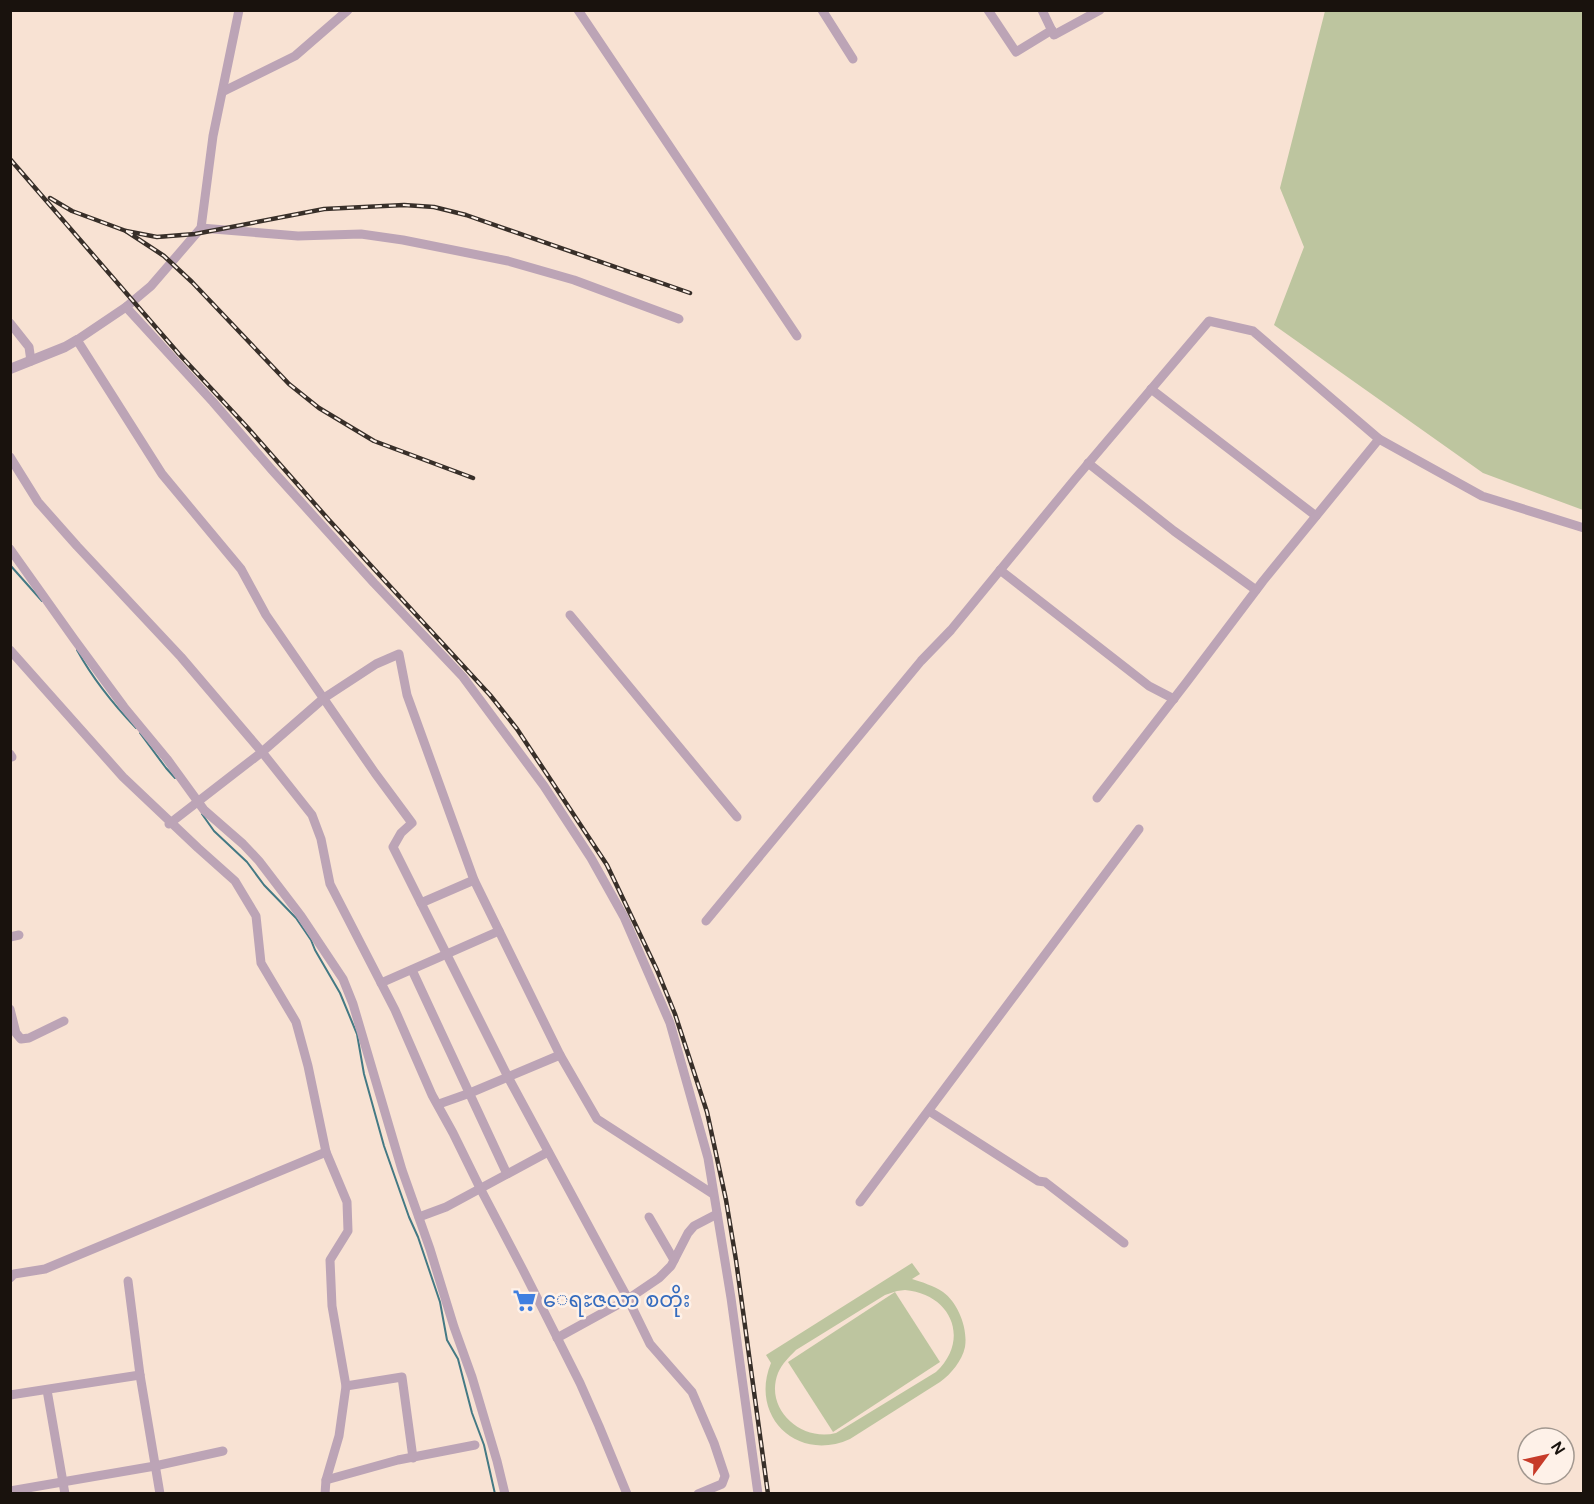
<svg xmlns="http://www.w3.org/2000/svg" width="1594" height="1504" viewBox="0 0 1594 1504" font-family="'DM Sans','Noto Sans Myanmar',sans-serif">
<rect width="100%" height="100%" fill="#f8e2d3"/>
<!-- green -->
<g fill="#bdc59f" fill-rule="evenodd">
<polygon points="1325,11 1583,11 1583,510 1483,473 1274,325 1304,247 1280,188"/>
<path d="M912,1263L920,1274L912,1279C922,1282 934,1286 943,1292C958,1303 968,1328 965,1347C962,1361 951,1374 940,1382L850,1439C797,1463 749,1416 771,1363L766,1355ZM905,1290C951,1294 971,1339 936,1372L836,1433C801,1442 764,1409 778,1373C782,1364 789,1357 796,1350L885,1295L897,1291Z"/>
<polygon points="895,1292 940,1362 833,1432 788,1362"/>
</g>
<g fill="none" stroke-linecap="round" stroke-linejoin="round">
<!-- stream -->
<g stroke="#447984" stroke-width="2">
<polyline points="10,565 42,601"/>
<path d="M77,650C93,679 113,704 136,728"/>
<polyline points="140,733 166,768 175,778"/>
<polyline points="202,814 214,831 247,862 264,885 296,918 311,940 315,950 340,993 357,1034 364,1074 384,1146 409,1217 418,1237 440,1302 447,1340 458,1359 472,1413 484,1445 495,1494"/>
</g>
<!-- minor -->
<g stroke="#bca4b6" stroke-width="9">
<polyline points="239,10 213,136 201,228 151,286 126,307 77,340 162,474 241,569 266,615 375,773 412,823 401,833 393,847 508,1077 628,1299 650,1344 692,1392 714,1443 725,1476 722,1484 698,1494"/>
<polyline points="578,10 797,336"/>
<polyline points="822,10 853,59"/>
<polyline points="988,10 1016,52 1052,30"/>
<polyline points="1042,10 1054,35 1100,10"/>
<polyline points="224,91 295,56 348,10"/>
<polyline points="201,228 298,236 361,234 403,240 508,261 574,280 679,319"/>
<polyline points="126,307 213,402 272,470 374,583 463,677 544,786 591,858 624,917 670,1023 708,1158 731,1298 758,1494"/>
<polyline points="10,323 29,347 31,361"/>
<polyline points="1151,389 1316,516"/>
<polyline points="10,457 38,502 77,546 181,657 262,752 312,815 321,839 330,884 395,1010 432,1095 453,1133 480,1188 522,1268 580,1383 599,1426 627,1494"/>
<polyline points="1088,463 1174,531 1256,590"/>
<polyline points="10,549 74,639 124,707 167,759 204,810 243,844 259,861 301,916 343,979 353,1004 402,1170 430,1249 454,1327 472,1377 497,1461 505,1494"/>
<polyline points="1000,570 1149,686 1174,699"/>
<polyline points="570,615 737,817"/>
<polyline points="10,650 123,777 198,848 235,881 256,916 261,963 296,1022 308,1066 326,1152 347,1202 348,1231 330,1260 332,1306 346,1386 339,1436 326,1480 325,1494"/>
<polyline points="10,754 12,757"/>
<polyline points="1097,798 1186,683 1263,581 1379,439"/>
<polyline points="169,824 262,752 324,698 376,664 399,654 407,695 474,880 560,1055 597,1119 713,1194"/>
<polyline points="421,903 474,880"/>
<polyline points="706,921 921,661 951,630 1075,479 1209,321 1253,331 1379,439 1482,496 1584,528"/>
<polyline points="10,937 19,935"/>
<polyline points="412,970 507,1174"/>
<polyline points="381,983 499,931"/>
<polyline points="10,1009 16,1033 21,1039 29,1038 64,1021"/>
<polyline points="439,1104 470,1093 560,1055"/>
<polyline points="929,1111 1038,1181 1045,1182 1124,1243"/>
<polyline points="860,1202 1139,829"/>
<polyline points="419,1217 446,1207 548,1152"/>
<polyline points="649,1217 674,1260"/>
<polyline points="10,1278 14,1274 45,1269 326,1152"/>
<polyline points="128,1281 140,1375 160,1494"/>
<polyline points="557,1338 628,1299 659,1278 671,1266 688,1233 694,1226 717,1214"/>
<polyline points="346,1386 402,1377 413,1458"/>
<polyline points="47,1390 65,1494"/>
<polyline points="10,1395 140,1375"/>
<polyline points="326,1480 398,1460 475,1445"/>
<polyline points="10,1491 155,1466 223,1451"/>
</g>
<!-- tertiary -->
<polyline stroke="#bca4b6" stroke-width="10" points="10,369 65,347 77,340"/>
<defs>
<g id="rail">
<polyline points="10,159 179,354 247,427 329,520 490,695 517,729 607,865 657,970 675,1014 707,1112 726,1200 736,1260 768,1494"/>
<polyline points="50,198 72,211 126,231 164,256 192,282 289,384 319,408 374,441 473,478"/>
<polyline points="126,231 157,237 195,234 324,209 404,205 434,207 466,215 690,293"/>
</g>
</defs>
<!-- rail casing -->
<use href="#rail" stroke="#382f29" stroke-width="4.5"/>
<!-- rail -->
<use href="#rail" stroke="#fef1e8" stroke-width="2" stroke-dasharray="7" stroke-linecap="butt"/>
</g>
<!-- icons -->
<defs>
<symbol id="supermarket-bare" viewBox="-9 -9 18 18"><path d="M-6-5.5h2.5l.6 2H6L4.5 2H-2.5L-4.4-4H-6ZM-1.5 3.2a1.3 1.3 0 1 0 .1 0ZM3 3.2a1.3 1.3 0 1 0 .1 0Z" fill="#3f7fe0" stroke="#fef1e8" stroke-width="2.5" paint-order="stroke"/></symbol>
</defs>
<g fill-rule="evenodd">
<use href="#supermarket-bare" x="508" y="1284" width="33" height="33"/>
</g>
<g text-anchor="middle" stroke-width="5" stroke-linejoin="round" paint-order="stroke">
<!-- shop labels -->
<g font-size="21" fill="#366cbe" stroke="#fef1e8" text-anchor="start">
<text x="543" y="1307">ေရႊဇလာ စတိုး</text>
</g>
</g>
<!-- border -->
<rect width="1594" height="1504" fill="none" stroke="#19120d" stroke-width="24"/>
<!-- north arrow -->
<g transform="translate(1546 1456) rotate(57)"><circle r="28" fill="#fef1e8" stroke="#a29890" stroke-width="1.5"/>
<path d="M0-4.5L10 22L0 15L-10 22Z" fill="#c73b29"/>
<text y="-9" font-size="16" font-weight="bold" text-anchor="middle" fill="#19120d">N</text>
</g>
</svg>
